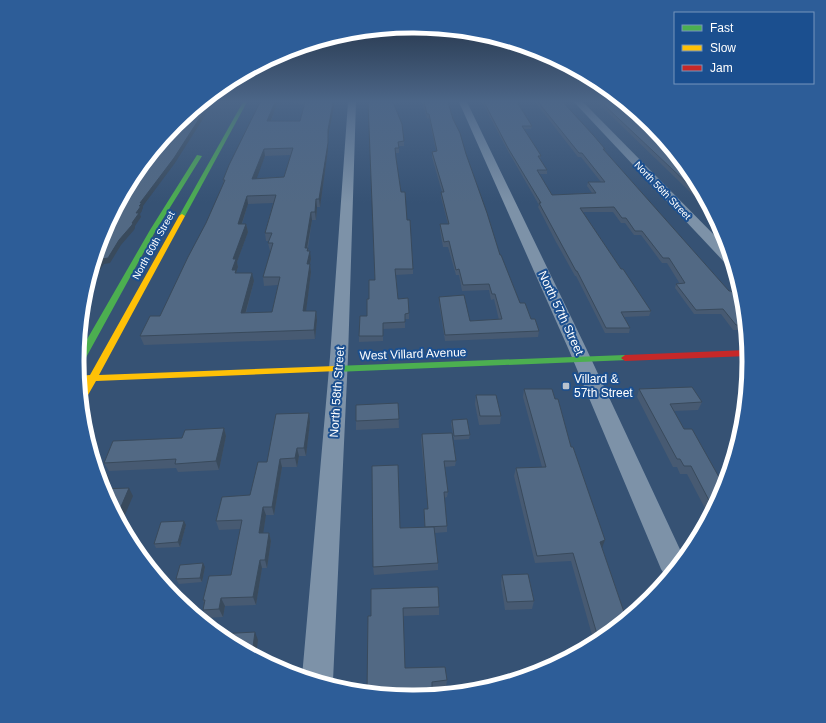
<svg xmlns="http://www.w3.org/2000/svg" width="826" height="723" viewBox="0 0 826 723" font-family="Helvetica,sans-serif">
<rect width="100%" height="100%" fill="#365274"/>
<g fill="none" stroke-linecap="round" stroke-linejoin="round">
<!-- street -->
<g fill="#7d92a8" fill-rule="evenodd">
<polygon points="348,102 356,102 348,357 333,681 331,686 302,677 330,357"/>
<polygon points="459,102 467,102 586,348 684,558 667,578 661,569 568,348"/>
<polygon points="574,102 583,102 728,249 733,265 726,264"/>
</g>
<!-- fast -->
<g fill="#4caf50" fill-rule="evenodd">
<polygon points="243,102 247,102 185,216 180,217 179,216"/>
<polygon points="197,155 202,156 156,230 83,363 78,366 78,355 150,230"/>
<polygon points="625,355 628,356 629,358 628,360 335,372 330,369 335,366"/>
</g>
<!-- slow -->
<polygon fill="#ffc107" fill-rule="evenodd" points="182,214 185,216 99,375 335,366 338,367 340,369 338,371 96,381 84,402 82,403 81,392 86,382 80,382 79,376 90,375 179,216"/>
<!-- jam -->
<polygon fill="#c62828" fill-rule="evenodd" points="747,350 748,356 625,361 621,358 625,355"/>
</g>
<!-- wall -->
<g fill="#475a72" fill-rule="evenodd">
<path d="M259,102H288L277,104L271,121H300L304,104L290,102H335L328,136V150L320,207H317L316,220H312L308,248L311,259L310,264L311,272L306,311H316L317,320L315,339L144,345L140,336L160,316L206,223L224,183L223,180L259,105ZM291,155L284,177L256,178L265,156ZM273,203L265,233L266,241H269L268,243L270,251H271L263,277L264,286L278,285L272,312L246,313L254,281L236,273L238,267L237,262L248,232L246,224H242L248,204Z"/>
<polygon points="368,102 400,102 400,103 394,103 404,141 404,146 399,146 399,153 395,153 396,158 401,192 407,220 413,269 413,274 396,275 398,299 409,313 409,319 405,319 405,328 383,329 383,341 359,342 359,336 367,316 369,299 375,280"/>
<polygon points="422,102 448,102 500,255 520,303 539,331 538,337 445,341 439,303 439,297 470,321 499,320 494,299 491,300 489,290 462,291 459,275 456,275 448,247 443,247 440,230 440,224 448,224 441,197 441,192 442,192 432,157 432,152 436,151 429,118 427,119"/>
<polygon points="482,102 517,102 532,126 531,129 524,129 541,156 540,159 547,170 547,174 539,174 552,195 592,193 587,186 588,182 601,182 581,157 578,157 535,102 563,102 605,149 605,151 729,291 743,304 742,305 743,305 745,330 733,330 721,314 694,314 675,288 676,284 680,284 667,263 662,263 641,235 634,235 625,223 621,223 613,212 583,212 621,269 651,311 649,316 624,317 630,328 629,333 605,333 576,276 575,276 556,242 538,207 539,205 508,151"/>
<polygon points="597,102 623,102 692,175 713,214"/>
<polygon points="524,389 571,447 602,548 625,615 629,616 597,642 594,642 571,561 535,563 514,476 516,468 542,467 523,397"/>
<polygon points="639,389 702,402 698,410 674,411 684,429 723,490 706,521 705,520 708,514 687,474 680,474 677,467 673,467 637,397"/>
<polygon points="476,395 501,416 500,424 479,425 475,404"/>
<polygon points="398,403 399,428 356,430 356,421"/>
<polygon points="452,420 470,435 469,439 454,440 451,424"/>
<polygon points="310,422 306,456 299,456 297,467 282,467 274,515 266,515 263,533 269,533 271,541 267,568 262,568 256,605 225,606 223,617 207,618 203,610 204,603 203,600 231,575 241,529 219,530 216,521 250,495 267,462"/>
<polygon points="224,428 226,436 219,470 178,472 176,468 109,471 104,463 182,438"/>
<polygon points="422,434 456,461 455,466 444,467 448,492 447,497 444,498 447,526 447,532 435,533 438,563 438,570 374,575 373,567 400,528 425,527 424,509 428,509 421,440"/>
<polygon points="186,525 180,547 156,548 154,544"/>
<polygon points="205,567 202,582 179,584 176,579"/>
<polygon points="502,575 534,601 532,609 505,610 501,583"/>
<polygon points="371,589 439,607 439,615 403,616 405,668 447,680 446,687 432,688 413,697 371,616"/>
</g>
<!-- shaded-wall -->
<g fill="#394a5c">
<polygon points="210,102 213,102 213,103 175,163 143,206 143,208 142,210 142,211 140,214 141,217 135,226 135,228 134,230 121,245 110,263 104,264 85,291 90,276 102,259 119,240 136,213 140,203"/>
<polygon points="275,102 288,102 277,104 268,128 267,121"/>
<polygon points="333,102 335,102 328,136 328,150 320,207 319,199 328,130"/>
<polygon points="264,149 265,156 254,186 252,179"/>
<polygon points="247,196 248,204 239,232 238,224"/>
<polygon points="316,199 317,207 316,220 315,212"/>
<polygon points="311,212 312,220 307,248 308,248 309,256 305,248"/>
<polygon points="246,224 248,232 237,262 238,267 236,273 237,282 232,270 233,259"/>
<polygon points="310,251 311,259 310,264 311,272 305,320 303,311 307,264"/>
<polygon points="252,273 254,281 243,322 241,313"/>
<polygon points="316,311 317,320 315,339 314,330"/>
<polygon points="309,413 310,422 306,456 304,448"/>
<polygon points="224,428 226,436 219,470 216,461"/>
<polygon points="297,448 299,456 297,467 295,458"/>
<polygon points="280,459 282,467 274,515 272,507"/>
<polygon points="106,472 110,480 104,492 101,483"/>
<polygon points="129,488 133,496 121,524 117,516"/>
<polygon points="263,507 266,515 262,541 259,533"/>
<polygon points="184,521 186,525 180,547 178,542"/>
<polygon points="269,533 271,541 267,568 265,560"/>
<polygon points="605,540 602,548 597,550 600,542"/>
<polygon points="260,560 262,568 256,605 253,597"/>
<polygon points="203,563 205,567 202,582 200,578"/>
<polygon points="221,598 225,606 223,617 219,609"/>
<polygon points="255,632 258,640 256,656 252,654"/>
</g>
<!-- building -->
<g fill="#526984" stroke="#394a5c" fill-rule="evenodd">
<polygon points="203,102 210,102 174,158 140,203 142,203 139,206 141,206 136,213 139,213 132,223 133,223 132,225 119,240 108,258 102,259 90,276 103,233 134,175 176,124"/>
<path d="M260,102H275L267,121H300L305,102H333L328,130V143L319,199H316L315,212H311L305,248H308L307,251H310L307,264H310L303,311H316L314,330L140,336L150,316H160L188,257L206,223L225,180H223L229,165ZM293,148L284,177L252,179L264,149ZM276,195L265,233H272L268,243H273L263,277H280L272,312L241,313L252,273H235L236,270H232L236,259H233L246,224H238L247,196Z"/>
<polygon points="368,102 393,102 402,124 404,141 398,142 399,148 395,148 396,158 401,192 405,192 407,220 410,220 413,269 395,269 398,299 408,298 409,313 405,314 405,322 383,323 383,336 359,336 360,316 367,316 367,299 369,299 369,280 375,280"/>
<polygon points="424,102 448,102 453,119 460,133 466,154 487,213 500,255 501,255 520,303 525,303 531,319 535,319 539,331 445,335 439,297 464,295 470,321 502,319 495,294 492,294 489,284 463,285 459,269 456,270 449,241 444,242 440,224 449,224 441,192 444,192 432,152 437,151 429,114 427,114"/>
<polygon points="484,102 517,102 532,126 522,126 540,154 541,156 538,156 547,170 537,170 552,195 596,193 588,182 605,182 582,153 579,153 538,102 563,102 594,136 605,149 603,149 729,291 731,291 743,304 742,304 743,305 745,325 736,325 723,309 696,310 676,284 685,283 669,258 663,258 642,231 635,231 626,218 622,218 614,207 580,208 621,269 623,269 651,311 621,312 630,328 606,328 577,271 576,271 539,203 541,203 508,148"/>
<polygon points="601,102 623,102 650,124 692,175 707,202"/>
<polygon points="692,387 702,402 670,404 684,429 692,429 724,486 723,490 713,508 691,466 684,466 680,459 677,459 639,389"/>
<polygon points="524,389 552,389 555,399 558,399 571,447 573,447 605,540 600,542 625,615 628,614 629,616 602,638 601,634 597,634 573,553 537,556 516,468 546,467"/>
<polygon points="476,395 496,395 501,416 480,416"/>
<polygon points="398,403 399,419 356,421 356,405"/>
<polygon points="309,413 304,448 297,448 295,458 280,459 272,507 263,507 259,533 269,533 265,560 260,560 253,597 221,598 219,609 203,610 205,600 203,600 209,576 231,575 242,520 216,521 222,497 250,495 258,462 267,462 276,414"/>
<polygon points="467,419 470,435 454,436 452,420"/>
<polygon points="224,428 216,461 175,464 176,459 104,463 113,441 182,438 185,430"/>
<polygon points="452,433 456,461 444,461 448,492 444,492 447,526 425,527 424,509 428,509 422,434"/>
<polygon points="398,465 400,528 434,527 438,563 373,567 372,466"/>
<polygon points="98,472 106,472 101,483"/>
<polygon points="129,488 117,516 103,489"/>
<polygon points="184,521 178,542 154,544 161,522"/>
<polygon points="203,563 200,578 176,579 180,565"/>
<polygon points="528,574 534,601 507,602 502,575"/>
<polygon points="438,587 439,607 403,608 405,668 445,667 447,680 432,682 432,695 413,697 367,692 368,616 371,616 371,589"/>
<polygon points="255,632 252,654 226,640 219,634"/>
</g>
<!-- sky -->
<linearGradient id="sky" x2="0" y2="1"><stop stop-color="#1e2d40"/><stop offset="0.5" stop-color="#4c6688"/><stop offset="1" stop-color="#4c6688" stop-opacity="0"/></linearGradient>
<rect width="826" height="203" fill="url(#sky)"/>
<!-- markers -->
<rect fill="#b9c2ce" stroke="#1b4f8f" stroke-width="1.5" x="562" y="382" width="8" height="8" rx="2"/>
<g text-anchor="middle" stroke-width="4" stroke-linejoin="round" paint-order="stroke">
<!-- far-street labels -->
<g font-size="10" fill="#fff" stroke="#1b4f8f">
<text transform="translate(663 190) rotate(46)" y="4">North 56th Street</text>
<text transform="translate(153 245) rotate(-61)" y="4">North 60th Street</text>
</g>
<!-- street labels -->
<g font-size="12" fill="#fff" stroke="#1b4f8f">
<text transform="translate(561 313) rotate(65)" y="4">North 57th Street</text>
<text transform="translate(413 354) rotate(-2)" y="4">West Villard Avenue</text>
<text transform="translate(337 392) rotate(-86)" y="4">North 58th Street</text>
</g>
<!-- poi labels -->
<g font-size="12" fill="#fff" stroke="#1b4f8f" text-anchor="start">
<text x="574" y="383">Villard &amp;<tspan x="574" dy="14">57th Street</tspan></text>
</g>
</g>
<!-- crop -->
<path d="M0 0H826V723H0ZM412 33H414A328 328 0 0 1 742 361V362A328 328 0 0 1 414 690H412A328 328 0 0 1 84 362V361A328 328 0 0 1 412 33Z" fill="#2d5d98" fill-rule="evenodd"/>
<path fill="none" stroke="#fff" stroke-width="5" d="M412 33H414A328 328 0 0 1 742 361V362A328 328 0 0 1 414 690H412A328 328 0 0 1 84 362V361A328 328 0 0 1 412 33Z"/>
<!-- legend -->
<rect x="674" y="12" width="140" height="72" fill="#1b4f8f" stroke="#7695bc"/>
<rect x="682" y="25" width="20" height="6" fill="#4caf50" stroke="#7695bc"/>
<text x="710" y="32" font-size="12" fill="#ffffff">Fast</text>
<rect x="682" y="45" width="20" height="6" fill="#ffc107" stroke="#7695bc"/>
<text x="710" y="52" font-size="12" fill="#ffffff">Slow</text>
<rect x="682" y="65" width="20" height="6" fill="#c62828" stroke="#7695bc"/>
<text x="710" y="72" font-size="12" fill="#ffffff">Jam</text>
</svg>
